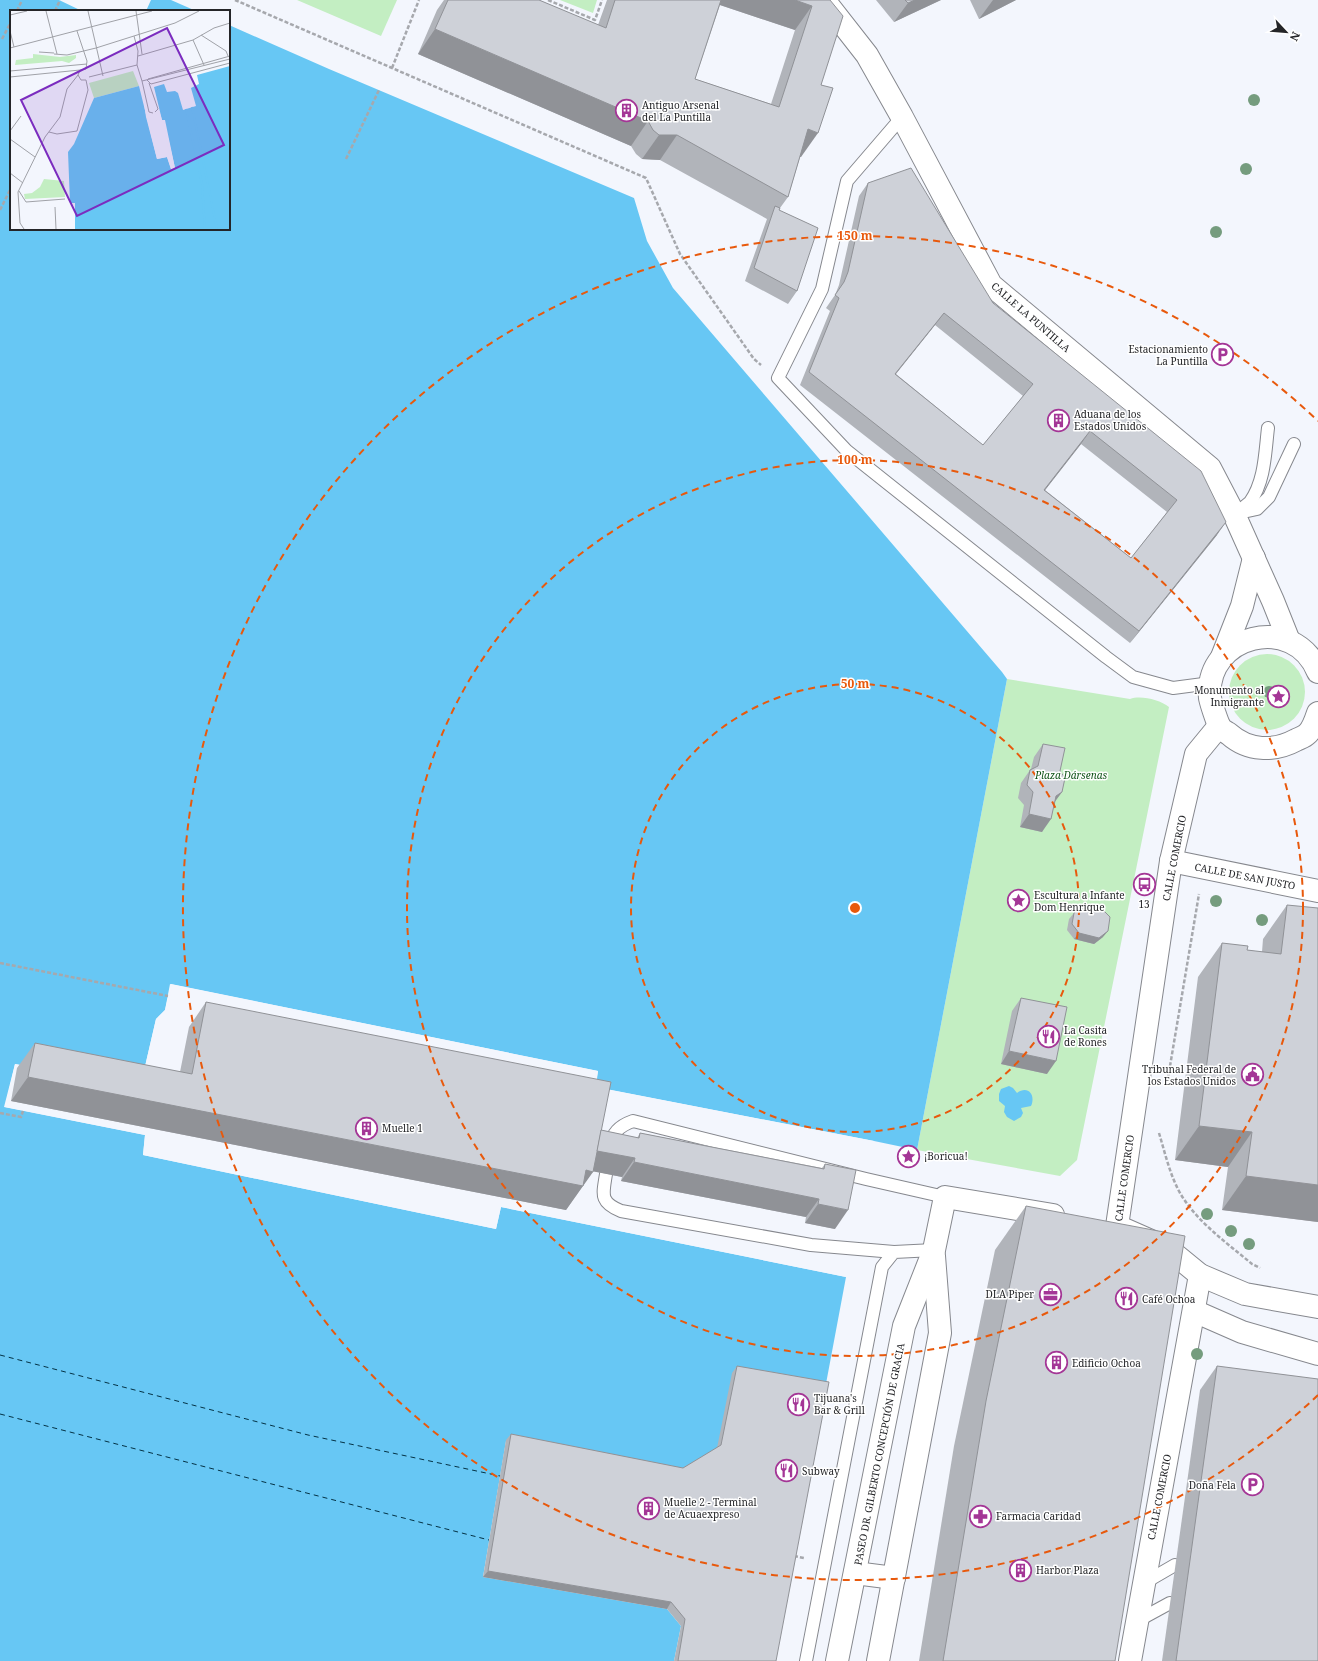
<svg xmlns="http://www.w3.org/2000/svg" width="1318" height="1661" viewBox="0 0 1318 1661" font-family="'Noto Serif',serif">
<rect width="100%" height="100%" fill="#f3f6fd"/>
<!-- green -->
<g fill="#c3eec2">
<polygon points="297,0 397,0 381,36"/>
<polygon points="560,0 597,0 593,13"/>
<circle cx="1267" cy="692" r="38"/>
<path d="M1007,679L1130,699C1141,695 1160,700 1169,707L1077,1160L1060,1176L917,1150Z"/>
</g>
<!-- water -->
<g fill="#67c7f4">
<polygon points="0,0 59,0 82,11 11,11 11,229 229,229 229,25 329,69 634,198 647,241 673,288 1002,672 1007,679 917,1150 874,1141 595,1087 598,1071 171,984 165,1010 156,1019 140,1088 15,1064 5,1107 145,1135 143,1155 496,1229 501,1207 846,1277 825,1389 678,1474 506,1441 483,1577 667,1609 681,1626 674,1661 0,1661"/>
<polygon points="151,0 171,0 196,11 146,11"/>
<path d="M1009,1086L1013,1088L1017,1093C1028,1085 1036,1095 1031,1106L1021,1108L1023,1113L1021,1117L1014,1121L1007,1117L1004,1112L1005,1106L999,1101V1094L1001,1089Z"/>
</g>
<!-- pier -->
<polygon fill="#f3f6fd" points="170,984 598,1071 596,1087 874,1141 874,1143 595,1089 593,1087 596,1072 172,986 167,1011 157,1020 142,1089 140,1090 16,1066 7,1105 146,1133 147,1135 145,1153 495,1227 499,1206 501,1205 846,1275 846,1277 501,1207 496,1229 143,1155 145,1135 4,1107 15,1064 140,1088 156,1019 165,1010"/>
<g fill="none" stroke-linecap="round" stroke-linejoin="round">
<!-- ferry -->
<g stroke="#043244" stroke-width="1" stroke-dasharray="5 4" stroke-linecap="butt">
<polyline points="0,1355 308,1435 500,1476"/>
<polyline points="0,1414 489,1540"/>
</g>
<defs>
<g id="lane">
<polyline points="902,117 847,181 822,289 778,378 847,451 1106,657 1133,677 1173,688 1211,683"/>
<path d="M1237,512C1241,509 1247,505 1250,502C1265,481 1265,453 1268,428"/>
<polyline points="1234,514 1257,509 1269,497 1294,444"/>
<path d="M610,1147C612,1133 619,1126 633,1121L866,1179L945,1197"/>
<path d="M606,1174C603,1194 599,1202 621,1211L811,1245L894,1252"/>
<polyline points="1144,1583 1175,1565"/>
<polyline points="1137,1621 1170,1603"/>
<polyline points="806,1661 882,1267 894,1252 934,1250"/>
</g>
<g id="street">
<polyline points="824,0 867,55 902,117 991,285 1210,468 1234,514 1273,601 1289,641"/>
<polyline points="1222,657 1242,606 1254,558"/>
<path d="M1318,672C1294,612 1204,635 1210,698C1211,703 1217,722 1220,727C1222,730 1226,732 1229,734C1248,751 1274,752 1296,740C1300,738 1304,737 1307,734C1312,730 1316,719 1318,713"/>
<polyline points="1219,726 1196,754 1171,861 1117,1226 1167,1248 1200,1275 1245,1294 1318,1307"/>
<polyline points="1171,861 1318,891"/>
<polyline points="1194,1311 1242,1332 1318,1354"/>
<polyline points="1130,1661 1200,1275"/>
</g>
<g id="secondary">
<polyline points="855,1573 894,1578"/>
<polyline points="837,1661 904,1326 934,1250 945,1197 1053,1215"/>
<polyline points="878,1661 940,1333 934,1256"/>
</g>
</defs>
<!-- lane casing -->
<use href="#lane" stroke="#86888e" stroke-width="14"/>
<!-- street casing -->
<use href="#street" stroke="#86888e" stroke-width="24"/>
<!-- secondary casing -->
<use href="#secondary" stroke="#86888e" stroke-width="24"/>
<!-- path -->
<g stroke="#a6a8ad" stroke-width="2.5" stroke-dasharray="4 2" stroke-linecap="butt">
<polyline points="235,0 646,178 680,254 754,359 761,365"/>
<polyline points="548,0 595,20 602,0"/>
<polyline points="17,11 22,0"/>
<polyline points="55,11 60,0"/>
<polyline points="2,39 11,22"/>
<polyline points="392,68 419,0"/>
<polyline points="346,159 379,90"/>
<polyline points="0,210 11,188"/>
<polyline points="0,963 168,996"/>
<polyline points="1168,1078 1199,894"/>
<polyline points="0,1113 21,1117 23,1111"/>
<path d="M1159,1133C1165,1153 1170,1175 1180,1193C1197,1222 1227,1243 1252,1264L1260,1268"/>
<polyline points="794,1556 804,1558"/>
</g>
<!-- lane -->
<use href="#lane" stroke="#fff" stroke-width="12"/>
<!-- street -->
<use href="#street" stroke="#fff" stroke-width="22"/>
<!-- secondary -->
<use href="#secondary" stroke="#fff" stroke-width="22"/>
</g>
<!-- trees -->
<g fill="#759c7e">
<circle cx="1254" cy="100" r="6"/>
<circle cx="1246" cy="169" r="6"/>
<circle cx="1216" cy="232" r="6"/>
<circle cx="1269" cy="692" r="6"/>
<circle cx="1216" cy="901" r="6"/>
<circle cx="1262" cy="920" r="6"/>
<circle cx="1207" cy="1214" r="6"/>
<circle cx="1231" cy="1231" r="6"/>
<circle cx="1249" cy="1244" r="6"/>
<circle cx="1197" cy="1354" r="6"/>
</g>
<!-- wall -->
<g fill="#b1b4ba" fill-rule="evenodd">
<path d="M444,0H539L598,25L607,0H830L821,85L801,157H800L788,197L780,208L779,210L797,291L788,304L745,281L767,219L660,160L642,159L636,154L631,146L418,54L437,10ZM720,5L795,30L771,104L695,79Z"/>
<polygon points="876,0 941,0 894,22"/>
<polygon points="970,0 1016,0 979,19"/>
<path d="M868,183L993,303L1217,535L1130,643L800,385L830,311L826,308L835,295L839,285L859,196ZM935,325L1023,396L983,445L896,374ZM1081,444L1167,512L1131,558L1045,490Z"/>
<polygon points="1043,744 1060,771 1062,792 1054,803 1042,832 1020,827 1024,805 1018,798 1021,783 1030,770 1031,769 1034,757"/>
<polygon points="1287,905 1318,1222 1222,1210 1228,1167 1175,1160 1198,977 1222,943 1247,950 1262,952 1263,939"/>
<polygon points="1074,913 1103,937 1094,944 1074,939 1067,930 1069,919"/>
<polygon points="1021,998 1047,1074 1001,1064 1012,1011"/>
<polygon points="206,1002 601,1130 637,1138 640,1133 822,1168 825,1164 835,1229 805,1223 806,1217 621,1181 622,1177 593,1171 566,1210 11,1101 17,1068 35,1043 180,1072 189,1027"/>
<polygon points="1026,1206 1115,1661 919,1661 954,1446 995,1250"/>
<polygon points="737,1366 776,1661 674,1661 681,1626 667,1609 483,1577 506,1440 511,1434 683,1468 717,1448 732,1373"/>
<polygon points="1217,1366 1318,1661 1162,1661 1200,1390"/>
</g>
<!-- shaded-wall -->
<g fill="#909297">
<polygon points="713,0 795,0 812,6 795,30 711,2"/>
<polygon points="915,0 941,0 894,22 908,3"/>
<polygon points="993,0 1016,0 979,19"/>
<polygon points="435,29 648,121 631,146 418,54"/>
<polygon points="808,129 818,133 801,157 790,154"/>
<polygon points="659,135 677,135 660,160 642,159"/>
<polygon points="944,313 935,325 886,386 895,374"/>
<polygon points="1090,431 1081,444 1035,503 1044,490"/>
<polygon points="1226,522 1217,535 1130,643 1139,631"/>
<polygon points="1062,792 1053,804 1056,796"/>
<polygon points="1029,814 1051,819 1042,832 1020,827"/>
<polygon points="1108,931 1103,937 1094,944 1074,939 1079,933"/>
<polygon points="1009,1051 1056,1061 1047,1074 1001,1064"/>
<polygon points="28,1077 586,1170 593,1172 566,1210 11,1101"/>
<polygon points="1199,1126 1252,1132 1228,1167 1175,1160"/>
<polygon points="594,1150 635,1158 622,1177 581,1169"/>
<polygon points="634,1162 819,1199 806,1217 621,1181"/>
<polygon points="1246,1176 1318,1185 1318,1222 1222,1210"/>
<polygon points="818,1204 848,1210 835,1229 805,1223"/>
<polygon points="488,1571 671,1602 667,1609 483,1577"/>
</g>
<!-- building -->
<g fill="#ced1d8" stroke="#909297" fill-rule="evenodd">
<polygon points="448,0 539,0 606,28 615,0 721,0 695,79 779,107 812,6 795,0 830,0 843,16 821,85 833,88 818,133 808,129 788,197 677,135 659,135 653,130 648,121 435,29"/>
<polygon points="905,0 915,0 908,3"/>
<path d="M911,168L993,303L1201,471L1226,522L1139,631L809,372L839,298L835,295L844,282L848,272L868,183ZM944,313L1033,384L983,445L895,374ZM1090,431L1177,500L1131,558L1044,490Z"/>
<polygon points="775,206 780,208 779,210 818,228 797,291 754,268"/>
<polygon points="1043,744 1065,748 1060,771 1065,778 1062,792 1056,796 1051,819 1029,814 1033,792 1027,785 1030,770 1038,766"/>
<polygon points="1287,905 1318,908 1318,1185 1246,1176 1252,1132 1199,1126 1222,943 1248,946 1247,950 1281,954"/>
<polygon points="1082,906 1103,910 1110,917 1108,931 1099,938 1079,933 1072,924 1074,913"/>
<polygon points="1021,998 1067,1007 1056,1061 1009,1051"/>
<polygon points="206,1002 611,1082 593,1172 586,1170 583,1186 28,1077 35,1043 192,1074"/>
<polygon points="601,1130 639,1138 640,1133 824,1169 825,1164 856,1170 848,1210 818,1204 819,1199 634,1162 635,1158 597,1151"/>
<polygon points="1026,1206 1185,1236 1115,1661 943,1661 986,1401"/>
<polygon points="737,1366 829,1382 776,1661 678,1661 685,1619 671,1602 488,1571 511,1434 683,1468 721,1445"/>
<polygon points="1217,1366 1318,1379 1318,1661 1176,1661"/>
</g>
<!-- distance rings -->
<g fill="none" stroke="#e8590c" stroke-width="2" stroke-dasharray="7 5">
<circle cx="855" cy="908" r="224"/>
<circle cx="855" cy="908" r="448"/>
<path d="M1318 1395A672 672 0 1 1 1318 421"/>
</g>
<!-- icons -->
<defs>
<symbol id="building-ring" viewBox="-11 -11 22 22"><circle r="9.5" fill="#fff" stroke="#a43696" stroke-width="1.5"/><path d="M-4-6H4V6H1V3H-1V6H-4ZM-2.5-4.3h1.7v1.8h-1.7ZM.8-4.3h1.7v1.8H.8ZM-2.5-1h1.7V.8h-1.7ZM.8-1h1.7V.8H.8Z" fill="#a43696"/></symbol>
<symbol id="parking-ring" viewBox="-11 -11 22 22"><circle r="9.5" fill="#fff" stroke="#a43696" stroke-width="1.5"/><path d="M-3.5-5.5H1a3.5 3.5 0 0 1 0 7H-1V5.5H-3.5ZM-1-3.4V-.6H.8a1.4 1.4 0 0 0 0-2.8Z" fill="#a43696"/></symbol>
<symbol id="sight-ring" viewBox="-11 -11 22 22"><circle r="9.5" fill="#fff" stroke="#a43696" stroke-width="1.5"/><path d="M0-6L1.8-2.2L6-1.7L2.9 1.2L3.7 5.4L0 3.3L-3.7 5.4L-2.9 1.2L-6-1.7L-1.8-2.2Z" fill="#a43696"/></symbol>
<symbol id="bus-ring" viewBox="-11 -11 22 22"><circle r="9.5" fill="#fff" stroke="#a43696" stroke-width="1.5"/><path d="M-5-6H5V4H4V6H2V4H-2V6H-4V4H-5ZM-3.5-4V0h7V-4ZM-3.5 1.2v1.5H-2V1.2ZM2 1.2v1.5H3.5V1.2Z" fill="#a43696"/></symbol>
<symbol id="restaurant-ring" viewBox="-11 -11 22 22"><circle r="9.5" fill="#fff" stroke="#a43696" stroke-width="1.5"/><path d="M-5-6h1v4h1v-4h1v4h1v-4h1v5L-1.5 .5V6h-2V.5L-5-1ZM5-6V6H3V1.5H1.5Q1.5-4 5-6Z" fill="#a43696"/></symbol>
<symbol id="civic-ring" viewBox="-11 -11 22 22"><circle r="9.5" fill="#fff" stroke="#a43696" stroke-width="1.5"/><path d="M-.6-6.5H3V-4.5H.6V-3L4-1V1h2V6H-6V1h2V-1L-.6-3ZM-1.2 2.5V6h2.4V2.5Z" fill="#a43696"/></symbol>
<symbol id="office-ring" viewBox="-11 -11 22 22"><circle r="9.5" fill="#fff" stroke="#a43696" stroke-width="1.5"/><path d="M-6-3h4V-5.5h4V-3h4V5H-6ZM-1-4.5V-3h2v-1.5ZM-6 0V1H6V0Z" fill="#a43696"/></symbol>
<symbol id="pharmacy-ring" viewBox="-11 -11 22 22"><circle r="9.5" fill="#fff" stroke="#a43696" stroke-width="1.5"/><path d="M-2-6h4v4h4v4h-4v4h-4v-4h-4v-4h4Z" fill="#a43696"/></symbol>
</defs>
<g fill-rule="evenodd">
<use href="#building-ring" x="614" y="98" width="25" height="25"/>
<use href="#parking-ring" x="1210" y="342" width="25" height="25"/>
<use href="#building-ring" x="1046" y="408" width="25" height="25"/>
<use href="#sight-ring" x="1266" y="684" width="25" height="25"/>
<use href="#bus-ring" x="1132" y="872" width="25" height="25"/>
<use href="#sight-ring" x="1006" y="888" width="25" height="25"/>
<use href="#restaurant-ring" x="1036" y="1024" width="25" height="25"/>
<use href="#civic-ring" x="1240" y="1062" width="25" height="25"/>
<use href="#building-ring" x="354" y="1116" width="25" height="25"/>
<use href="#sight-ring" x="896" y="1144" width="25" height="25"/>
<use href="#office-ring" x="1038" y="1282" width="25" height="25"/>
<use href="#restaurant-ring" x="1114" y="1286" width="25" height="25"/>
<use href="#building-ring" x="1044" y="1350" width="25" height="25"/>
<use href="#restaurant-ring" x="786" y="1392" width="25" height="25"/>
<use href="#restaurant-ring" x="774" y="1458" width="25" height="25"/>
<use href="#parking-ring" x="1240" y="1472" width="25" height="25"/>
<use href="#building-ring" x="636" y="1496" width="25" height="25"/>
<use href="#pharmacy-ring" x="968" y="1504" width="25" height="25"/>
<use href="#building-ring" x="1008" y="1558" width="25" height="25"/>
</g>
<g text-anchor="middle" stroke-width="3" stroke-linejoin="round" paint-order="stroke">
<!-- poi labels -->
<g font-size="10" fill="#242528" stroke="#fff" text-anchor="start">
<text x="642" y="109">Antiguo Arsenal<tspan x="642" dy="12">del La Puntilla</tspan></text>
<text x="1208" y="353" text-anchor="end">Estacionamiento<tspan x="1208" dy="12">La Puntilla</tspan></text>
<text x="1074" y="418">Aduana de los<tspan x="1074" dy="12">Estados Unidos</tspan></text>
<text x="1264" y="694" text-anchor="end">Monumento al<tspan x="1264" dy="12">Inmigrante</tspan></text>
<text x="1034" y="899">Escultura a Infante<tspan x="1034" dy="12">Dom Henrique</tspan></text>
<text x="1144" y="908" text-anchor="middle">13</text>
<text x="1064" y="1034">La Casita<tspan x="1064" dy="12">de Rones</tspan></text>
<text x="1236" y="1073" text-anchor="end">Tribunal Federal de<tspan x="1236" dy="12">los Estados Unidos</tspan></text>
<text x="382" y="1132">Muelle 1</text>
<text x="924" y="1160">¡Boricua!</text>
<text x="1034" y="1298" text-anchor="end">DLA Piper</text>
<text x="1142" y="1303">Café Ochoa</text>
<text x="1072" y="1367">Edificio Ochoa</text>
<text x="814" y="1402">Tijuana's<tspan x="814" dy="12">Bar &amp; Grill</tspan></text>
<text x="802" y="1475">Subway</text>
<text x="1236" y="1489" text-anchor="end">Doña Fela</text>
<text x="664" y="1506">Muelle 2 - Terminal<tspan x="664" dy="12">de Acuaexpreso</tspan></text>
<text x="996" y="1520">Farmacia Caridad</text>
<text x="1036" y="1574">Harbor Plaza</text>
</g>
<!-- street labels -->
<g font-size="10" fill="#242528" stroke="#fff">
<text transform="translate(1031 317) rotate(41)" y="4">CALLE LA PUNTILLA</text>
<text transform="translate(1174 858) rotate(-79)" y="4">CALLE COMERCIO</text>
<text transform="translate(1245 876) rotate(11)" y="4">CALLE DE SAN JUSTO</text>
<text transform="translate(1124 1178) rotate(-82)" y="4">CALLE COMERCIO</text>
<text transform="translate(879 1454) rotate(-79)" y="4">PASEO DR. GILBERTO CONCEPCIÓN DE GRACIA</text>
<text transform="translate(1159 1497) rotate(-79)" y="4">CALLE COMERCIO</text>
</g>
<!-- park labels -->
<g font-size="10" font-style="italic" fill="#0e5216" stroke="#fff">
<text x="1071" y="779">Plaza Dársenas</text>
</g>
</g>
<!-- overview -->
<g transform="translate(10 10)">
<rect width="220" height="220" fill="#f3f6fd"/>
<path d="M23,44L50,47L66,45V48L59,53L52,51L5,55L6,50L23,48ZM123,61L129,76L84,88L79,73ZM34,169L54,171L55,187L15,189L14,184L22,183L30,177Z" fill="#c3eec2"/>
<path d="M220,56V219H65V193H60L58,142L64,134L84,88L129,76L147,149L157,147L161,159L165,158L155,110H152L144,77L154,74L157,82L165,81L168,83L173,100L186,96L181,78L189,74L187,65Z" fill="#67c7f4"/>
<path d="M142,77L152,110H154L165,158L161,159L157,147L147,149L136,107L132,80L148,146L159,145L162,157L153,112L150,111Z" fill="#f3f6fd"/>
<path fill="none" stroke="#67c7f4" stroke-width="2" d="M182,97L207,219M176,99L192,174L195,219"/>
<path fill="none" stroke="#a0a2a8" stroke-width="1" d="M36,1L47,44M78,1L93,66M126,1L132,44M0,5L17,1M0,21L4,37M67,21L77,51L76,59M191,25L216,41L218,46M183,30L194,55M0,38L142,1M29,42L44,43M44,44L57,45L86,38L165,13L189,1M128,46L183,30L204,18L220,13M127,55L132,71L220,49M76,59L70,60L68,65L71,70H76M0,61L77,54M0,67L70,60M79,67L127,55L128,41L124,26M138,69L220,46M137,70L141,74L220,53M132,71L139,102L143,103M139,73L148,99L145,102M0,121L11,106M39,122L47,124L67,121L78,80L76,70M0,129L25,147M0,163L13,173M9,181L16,192L55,189M8,182L35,127L50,107L57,79L68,65M8,182L10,213L14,219M45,197L46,219"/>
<path fill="#7b2cbf" fill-opacity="0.15" stroke="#7b2cbf" stroke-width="2" d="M157,18L214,135L67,206L11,90Z"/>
<rect width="220" height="220" fill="none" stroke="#242528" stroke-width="2"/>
</g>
<circle cx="855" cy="908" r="6" fill="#e8590c" stroke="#fff" stroke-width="2"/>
<g font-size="12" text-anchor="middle" font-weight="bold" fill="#e8590c" stroke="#fff" stroke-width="3" stroke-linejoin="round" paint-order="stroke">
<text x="855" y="240">150 m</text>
<text x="855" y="464">100 m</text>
<text x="855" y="688">50 m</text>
</g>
<!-- north arrow -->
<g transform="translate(1286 32) rotate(116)" stroke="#ffffff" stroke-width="3" paint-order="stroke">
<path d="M0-3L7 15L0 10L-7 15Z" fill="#242528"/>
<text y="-6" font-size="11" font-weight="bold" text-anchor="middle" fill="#242528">N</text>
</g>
</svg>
